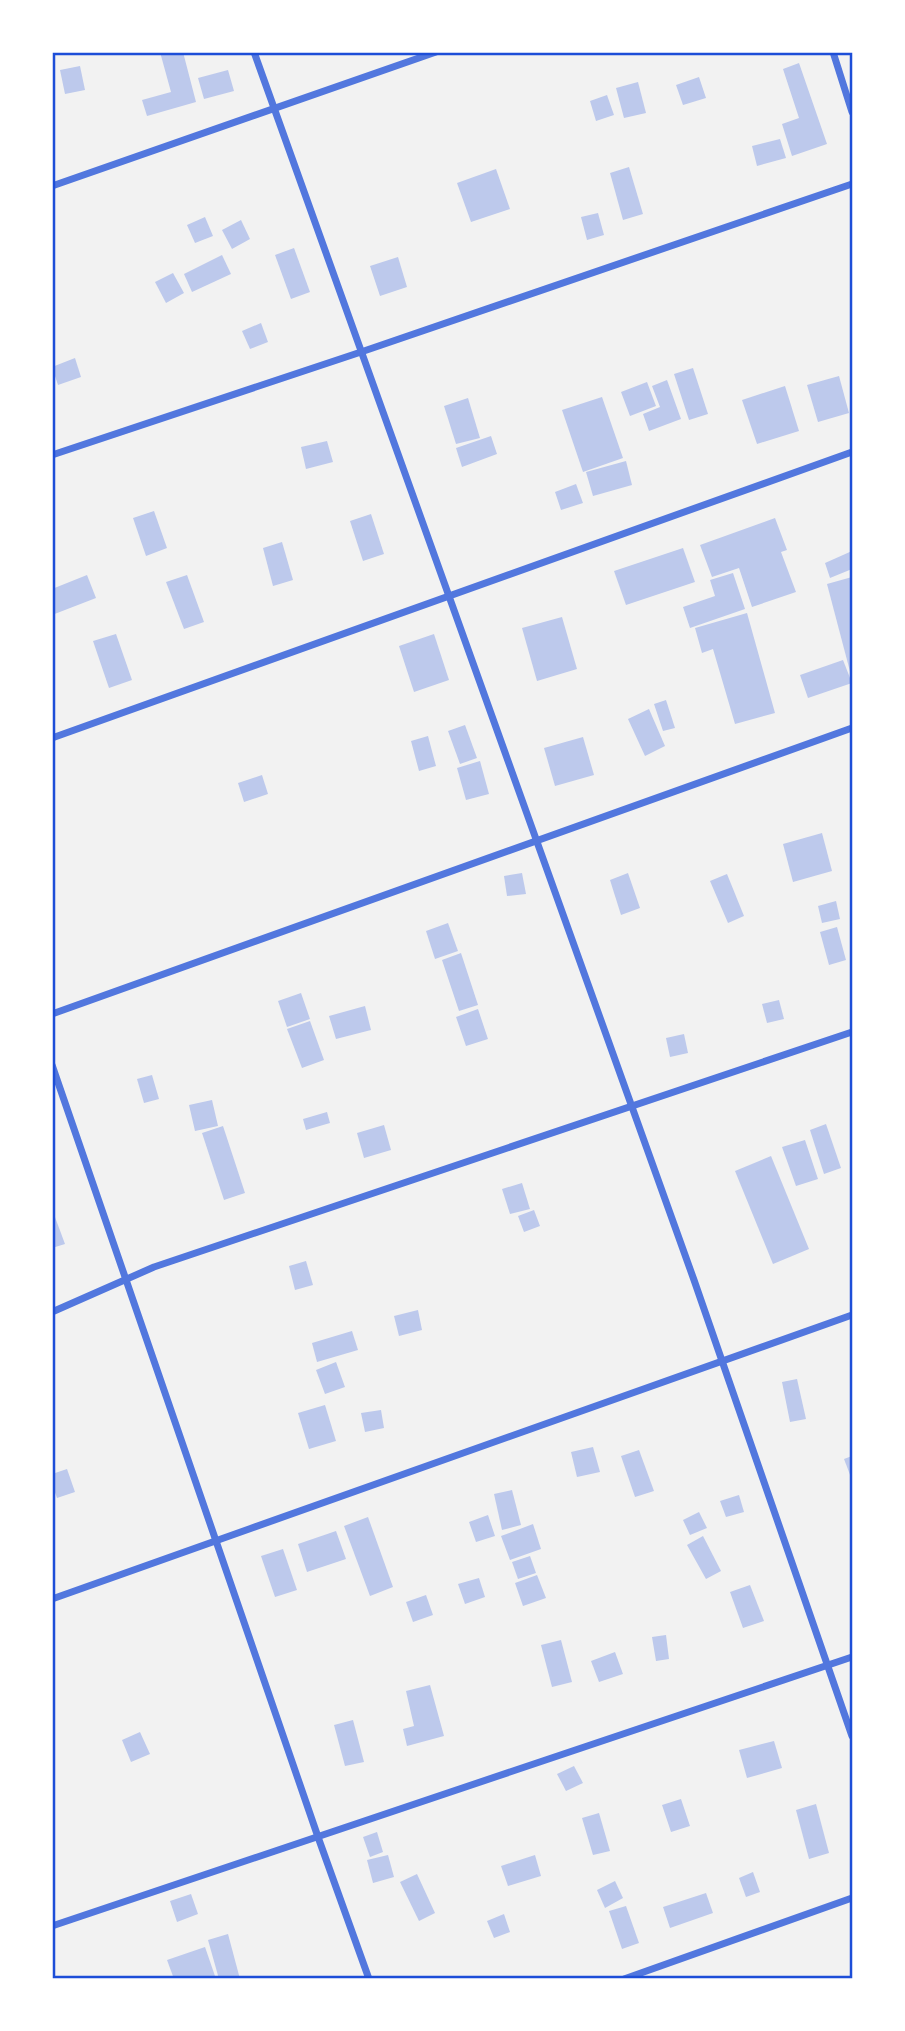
<svg xmlns="http://www.w3.org/2000/svg" width="905" height="2031" viewBox="0 0 905 2031" font-family="'Golos Text',sans-serif">
<rect width="100%" height="100%" fill="#f2f2f2"/>
<!-- building -->
<g fill="#bdc9ec">
<polygon points="160,52 183,52 196,102 147,116 142,100 171,92"/>
<polygon points="799,63 827,144 792,156 782,124 799,118 783,69"/>
<polygon points="80,66 85,90 65,94 60,70"/>
<polygon points="228,70 234,91 204,99 198,78"/>
<polygon points="699,77 706,98 683,105 676,85"/>
<polygon points="638,82 646,113 624,118 616,88"/>
<polygon points="607,95 614,115 596,121 590,101"/>
<polygon points="780,139 786,158 757,166 752,146"/>
<polygon points="629,167 643,214 623,220 610,173"/>
<polygon points="496,169 510,209 471,222 457,183"/>
<polygon points="598,213 604,235 587,240 581,217"/>
<polygon points="205,217 213,236 195,243 187,225"/>
<polygon points="241,220 250,239 232,249 222,230"/>
<polygon points="294,248 310,292 291,299 275,255"/>
<polygon points="222,255 231,274 192,292 184,274"/>
<polygon points="398,257 407,287 380,296 370,266"/>
<polygon points="173,273 184,293 166,303 155,282"/>
<polygon points="261,323 268,342 250,349 242,331"/>
<polygon points="75,358 81,377 58,385 52,367"/>
<polygon points="693,368 708,414 689,420 674,374"/>
<polygon points="839,376 849,413 818,422 807,385"/>
<polygon points="667,380 681,419 649,431 643,414 660,407 652,386"/>
<polygon points="647,382 656,406 630,416 621,392"/>
<polygon points="785,386 799,431 757,444 742,400"/>
<polygon points="602,397 623,458 583,472 562,410"/>
<polygon points="468,398 480,438 456,444 444,406"/>
<polygon points="491,436 497,454 462,467 456,448"/>
<polygon points="327,441 333,462 306,469 301,447"/>
<polygon points="626,461 632,485 593,496 586,472"/>
<polygon points="576,484 583,503 561,510 555,492"/>
<polygon points="154,511 167,548 146,556 133,518"/>
<polygon points="371,514 384,554 363,561 350,521"/>
<polygon points="775,518 787,550 781,552 796,592 752,607 739,568 712,577 700,545"/>
<polygon points="282,542 293,580 273,586 263,548"/>
<polygon points="683,548 695,582 626,605 614,571"/>
<polygon points="852,551 852,569 830,578 825,563"/>
<polygon points="733,573 745,609 690,628 683,607 715,596 710,580"/>
<polygon points="87,575 96,598 52,615 52,589"/>
<polygon points="187,575 204,622 184,629 166,582"/>
<polygon points="852,577 852,679 827,584"/>
<polygon points="747,613 775,713 735,724 713,649 702,653 695,628"/>
<polygon points="562,617 577,669 537,681 522,628"/>
<polygon points="116,634 132,680 109,688 93,641"/>
<polygon points="434,634 449,680 414,692 399,646"/>
<polygon points="843,660 852,683 808,698 800,675"/>
<polygon points="666,700 675,728 663,731 654,704"/>
<polygon points="649,709 665,746 645,756 628,719"/>
<polygon points="465,725 477,758 460,764 448,731"/>
<polygon points="428,736 436,766 419,771 411,741"/>
<polygon points="583,737 594,775 555,786 544,748"/>
<polygon points="480,761 489,794 466,800 457,768"/>
<polygon points="262,775 268,794 244,802 238,783"/>
<polygon points="822,833 832,871 793,882 783,844"/>
<polygon points="522,873 526,894 507,896 504,876"/>
<polygon points="628,873 640,908 621,915 610,880"/>
<polygon points="727,874 744,916 728,923 710,881"/>
<polygon points="836,901 840,919 822,923 818,906"/>
<polygon points="448,923 458,951 435,959 426,931"/>
<polygon points="837,927 846,960 829,965 820,932"/>
<polygon points="461,953 478,1005 459,1011 442,960"/>
<polygon points="301,993 310,1019 287,1027 278,1001"/>
<polygon points="779,1000 784,1019 767,1023 762,1004"/>
<polygon points="365,1006 371,1030 336,1039 329,1016"/>
<polygon points="478,1009 488,1039 466,1046 456,1017"/>
<polygon points="310,1021 324,1060 302,1068 287,1029"/>
<polygon points="684,1034 688,1053 670,1057 666,1038"/>
<polygon points="152,1075 159,1099 144,1103 137,1079"/>
<polygon points="212,1100 218,1126 195,1131 189,1105"/>
<polygon points="327,1112 330,1123 306,1130 303,1119"/>
<polygon points="826,1124 841,1168 824,1174 810,1130"/>
<polygon points="384,1125 391,1150 364,1158 357,1133"/>
<polygon points="223,1126 245,1193 224,1200 202,1133"/>
<polygon points="805,1140 818,1179 796,1186 782,1147"/>
<polygon points="771,1156 809,1249 773,1264 735,1171"/>
<polygon points="522,1183 530,1209 510,1214 502,1189"/>
<polygon points="52,1209 65,1244 52,1248"/>
<polygon points="534,1210 540,1226 524,1232 518,1216"/>
<polygon points="306,1261 313,1285 295,1290 289,1266"/>
<polygon points="418,1310 422,1330 399,1336 394,1316"/>
<polygon points="352,1331 358,1350 317,1362 312,1343"/>
<polygon points="336,1362 345,1387 325,1394 316,1370"/>
<polygon points="797,1379 806,1419 790,1422 782,1382"/>
<polygon points="325,1405 336,1441 309,1449 298,1413"/>
<polygon points="381,1410 384,1428 365,1432 361,1413"/>
<polygon points="593,1447 600,1472 577,1477 571,1452"/>
<polygon points="639,1450 654,1491 635,1497 621,1456"/>
<polygon points="852,1456 852,1480 844,1459"/>
<polygon points="67,1469 75,1492 57,1498 52,1484 52,1474"/>
<polygon points="512,1490 521,1525 502,1530 494,1494"/>
<polygon points="739,1495 744,1512 726,1517 720,1501"/>
<polygon points="699,1512 707,1528 690,1535 683,1520"/>
<polygon points="488,1515 495,1536 476,1542 469,1522"/>
<polygon points="368,1517 393,1587 370,1596 344,1526"/>
<polygon points="533,1524 541,1549 510,1560 501,1536"/>
<polygon points="336,1531 346,1559 307,1572 298,1544"/>
<polygon points="703,1536 721,1571 706,1579 687,1545"/>
<polygon points="283,1549 297,1590 275,1597 261,1556"/>
<polygon points="530,1556 536,1573 518,1579 512,1562"/>
<polygon points="537,1575 546,1598 523,1606 515,1583"/>
<polygon points="479,1578 485,1597 465,1604 458,1584"/>
<polygon points="750,1585 764,1621 743,1628 730,1592"/>
<polygon points="426,1595 433,1615 413,1622 406,1602"/>
<polygon points="666,1635 669,1659 656,1661 652,1637"/>
<polygon points="561,1640 572,1682 552,1687 541,1645"/>
<polygon points="615,1652 623,1674 599,1682 591,1661"/>
<polygon points="430,1685 444,1736 407,1746 403,1729 414,1726 406,1691"/>
<polygon points="353,1720 364,1762 345,1766 334,1725"/>
<polygon points="140,1732 150,1754 131,1762 122,1740"/>
<polygon points="774,1741 782,1768 747,1778 739,1750"/>
<polygon points="574,1766 583,1783 566,1791 557,1774"/>
<polygon points="681,1799 690,1826 671,1832 662,1805"/>
<polygon points="816,1804 829,1853 809,1859 796,1810"/>
<polygon points="599,1813 610,1851 593,1855 582,1818"/>
<polygon points="377,1832 383,1852 370,1857 363,1837"/>
<polygon points="388,1855 394,1877 373,1883 367,1860"/>
<polygon points="535,1855 541,1876 508,1886 501,1866"/>
<polygon points="753,1872 760,1892 746,1897 739,1878"/>
<polygon points="417,1874 435,1913 419,1921 400,1882"/>
<polygon points="615,1881 623,1898 605,1908 597,1890"/>
<polygon points="706,1893 713,1913 670,1928 663,1907"/>
<polygon points="191,1894 198,1914 177,1922 170,1901"/>
<polygon points="626,1906 639,1943 622,1949 609,1911"/>
<polygon points="504,1914 510,1932 494,1938 487,1921"/>
<polygon points="228,1934 240,1979 219,1979 208,1940"/>
<polygon points="205,1947 216,1979 174,1979 167,1960"/>
</g>
<g fill="none" stroke-linecap="round" stroke-linejoin="round">
<!-- minor -->
<g stroke="#5277de" stroke-width="7">
<polyline points="254,52 694,1280 852,1736"/>
<polyline points="833,52 852,112"/>
<polyline points="52,186 436,52"/>
<polyline points="52,455 361,352 852,184"/>
<polyline points="52,738 852,452"/>
<polyline points="52,1014 852,728"/>
<polyline points="52,1065 318,1837 369,1979"/>
<polyline points="52,1312 154,1267 852,1032"/>
<polyline points="52,1599 852,1315"/>
<polyline points="52,1926 852,1657"/>
<polyline points="624,1979 852,1898"/>
</g>
</g>
<!-- border -->
<rect width="905" height="2031" fill="none" stroke="#ffffff" stroke-width="108"/>
<rect x="54" y="54" width="797" height="1923" fill="none" stroke="#1d4ed8" stroke-width="2.5"/>
</svg>
